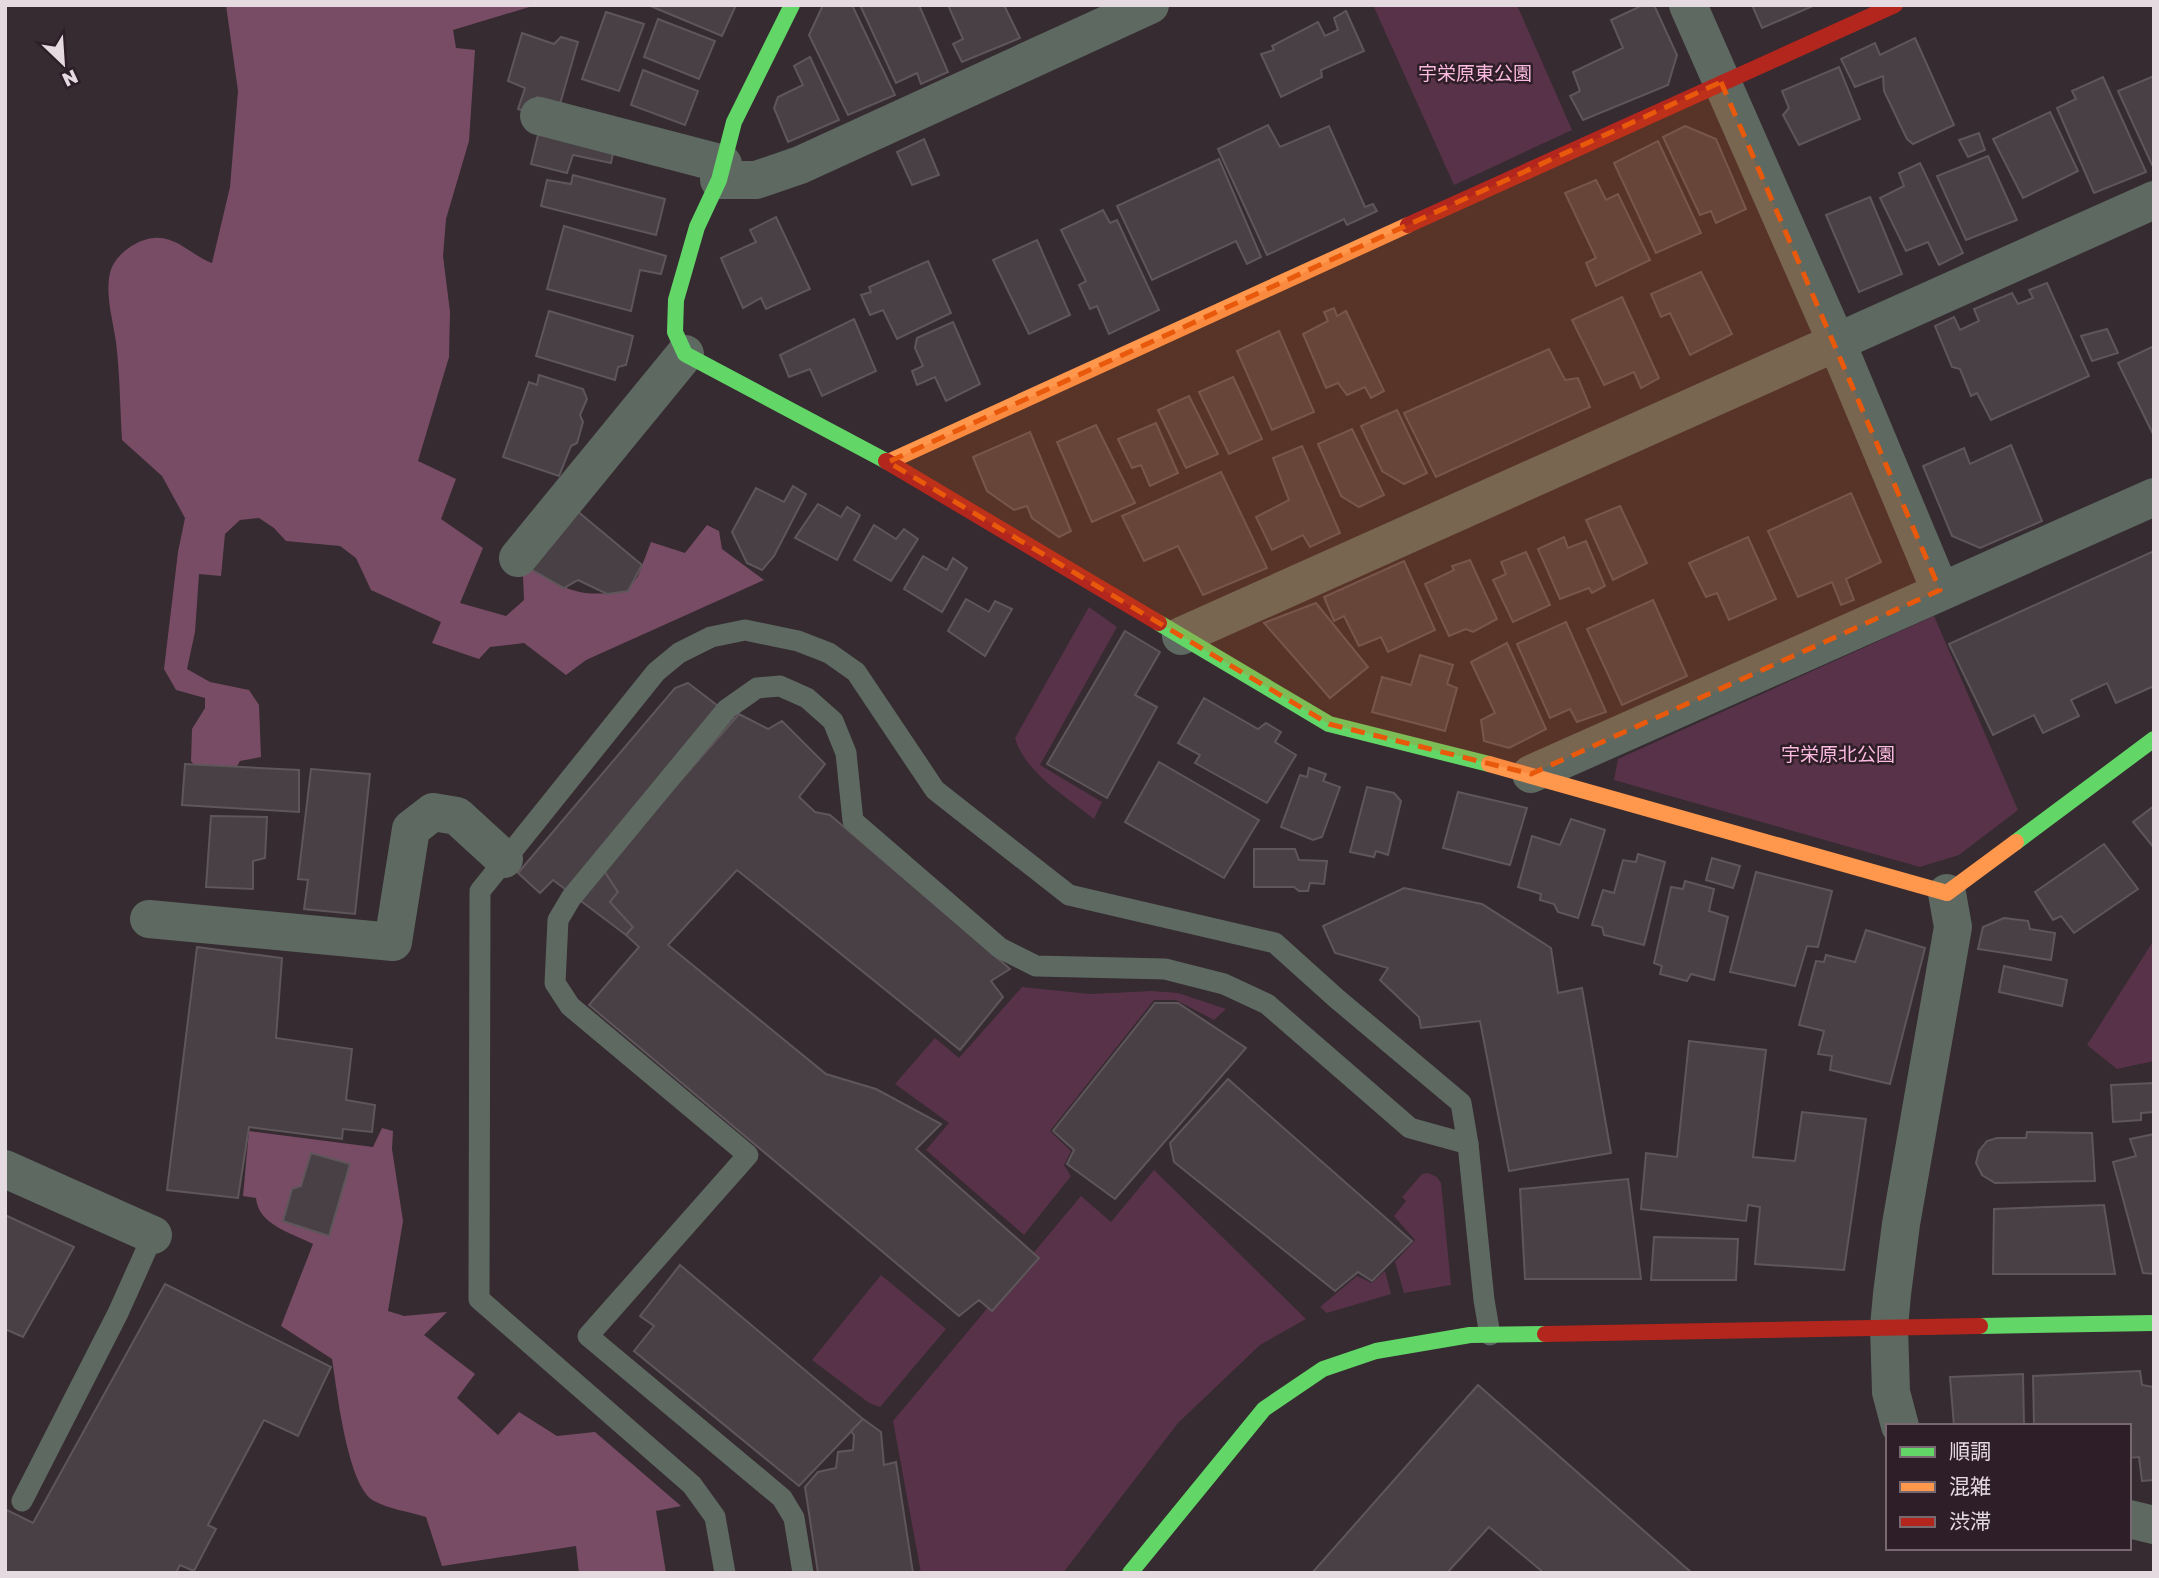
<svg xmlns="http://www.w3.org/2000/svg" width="2159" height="1578" viewBox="0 0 2159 1578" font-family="'Golos Text','Noto Sans JP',sans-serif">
<rect width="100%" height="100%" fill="#352b30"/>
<!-- green -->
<g fill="#583248">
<polygon points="1373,5 1517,5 1572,130 1454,185"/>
<path d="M1089,607L1117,627L1040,765L1102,802L1094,819C1067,797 1025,773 1015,738Z"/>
<polygon points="1934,616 2018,810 1959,855 1920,867 1614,780 1618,759"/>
<polygon points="2154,940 2154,1061 2117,1069 2087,1045"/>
<polygon points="1022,987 1090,994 1152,991 1178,993 1226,1009 1214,1020 1176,1000 1154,1000 1050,1131 1071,1151 1064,1165 1071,1176 1024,1235 926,1150 949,1123 895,1084 935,1038 959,1058"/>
<polygon points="1154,1170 1306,1319 1260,1345 1178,1423 1063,1573 921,1573 893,1421 1081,1196 1111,1222"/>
<polygon points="1428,1173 1437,1177 1441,1183 1451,1285 1404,1293 1395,1262 1415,1240 1394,1216 1406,1201 1402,1197 1422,1174"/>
<polygon points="1385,1271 1391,1294 1327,1313 1320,1307 1357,1276 1372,1283"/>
<polygon points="881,1275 946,1329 880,1407 869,1403 812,1360"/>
</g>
<!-- forest -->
<g fill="#794c66">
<path d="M226,5H536L453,30L456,48L475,50L469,141L446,219L443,256L450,312L449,357L418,461L456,479L441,519L483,548L460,603L506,616L524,600L523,576L527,567C570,591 577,598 627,591L638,576L651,542L685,553L707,525L719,531L722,549L764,580L586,660L566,675L524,643L490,647L479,659L432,643L441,622L371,590L356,558L340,546L286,541L274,528L259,518L240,520L225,534L221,576L199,574L195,632L187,669L210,682L249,690L259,705L261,757L240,761L226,785L205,778L191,761L192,729L205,708V698L176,690L164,669L178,552L185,518L162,476L122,440C120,407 120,375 116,342C113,320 105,295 110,273C114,255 137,239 154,238C177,236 192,256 212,263L230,187L238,91Z"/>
<path d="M382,1128L393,1131L392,1149L403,1221L388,1311L404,1316L447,1312L424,1335L475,1374L457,1398L498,1435L519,1412L557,1436L595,1432L681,1506L656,1511L666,1573H579L576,1546L442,1566L426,1517C410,1512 389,1509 374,1501C347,1486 337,1389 332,1359L281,1326L313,1244C292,1233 258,1225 256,1198L243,1196L249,1131L373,1147Z"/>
</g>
<!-- building -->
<g fill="#484044" stroke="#5e565a" stroke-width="2">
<polygon points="648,5 736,5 722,36"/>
<polygon points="823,5 852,5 895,95 848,115 809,35"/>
<polygon points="860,5 919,5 948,72 921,84 917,73 896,83"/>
<polygon points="948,5 1004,5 1020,38 962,62 953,44 963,39"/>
<polygon points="1643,5 1654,5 1677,55 1668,85 1583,120 1570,96 1580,91 1573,72 1623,48 1611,20"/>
<polygon points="1752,5 1815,5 1762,28"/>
<polygon points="1346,11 1364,51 1321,70 1322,77 1281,97 1261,54 1274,50 1272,46 1318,22 1325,36 1338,30 1334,18"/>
<polygon points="606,12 644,24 619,91 582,79"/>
<polygon points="658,19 715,41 699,79 644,57"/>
<polygon points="522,33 554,44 561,37 578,42 560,104 537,97 529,113 518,109 525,88 508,81"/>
<polygon points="1915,38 1954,125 1913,144 1907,139 1884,91 1883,76 1855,87 1841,59 1875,43 1880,55"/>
<polygon points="810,57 839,120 788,142 774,108 778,97 803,85 794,66"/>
<polygon points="1839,67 1860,119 1799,145 1783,115 1789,108 1782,91"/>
<polygon points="643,70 698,91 685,125 631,105"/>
<polygon points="2154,76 2154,164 2152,165 2118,91"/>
<polygon points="2103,77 2146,172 2094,193 2057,108 2076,99 2072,91"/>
<polygon points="2050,112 2078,171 2023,198 1993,139"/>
<polygon points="1268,125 1280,147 1329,126 1365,207 1373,204 1377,211 1347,225 1344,219 1267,255 1218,149"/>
<polygon points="1685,126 1716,139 1746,209 1716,223 1711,211 1700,215 1663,137"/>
<polygon points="539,131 614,149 611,163 573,155 567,173 531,164"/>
<polygon points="1979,133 1985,150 1968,157 1959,140"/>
<polygon points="924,139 939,175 912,185 897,152"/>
<polygon points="1658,141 1701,233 1656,253 1614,163"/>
<polygon points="1988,156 2017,220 1966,240 1937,176"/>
<polygon points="1219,159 1261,257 1247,264 1236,241 1152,280 1117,206"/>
<polygon points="1920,163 1963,253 1939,265 1928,242 1906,251 1880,198 1904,186 1899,173"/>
<polygon points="573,175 665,199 656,235 541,206 547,180 571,184"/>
<polygon points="1596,180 1606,200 1618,194 1650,260 1596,286 1586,263 1596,258 1565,193"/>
<polygon points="1870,197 1902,274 1859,292 1826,215"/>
<polygon points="1103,210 1110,223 1117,220 1159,310 1109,334 1097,306 1090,309 1079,285 1086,281 1061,230"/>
<polygon points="776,217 810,289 766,309 761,298 743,308 721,258 756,242 750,230"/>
<polygon points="564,226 666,256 661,274 640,270 631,311 547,289"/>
<polygon points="1037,240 1070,315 1029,334 993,260"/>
<polygon points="928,261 951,313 897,339 883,310 870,315 861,295 871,292 869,287"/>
<polygon points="1701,272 1732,334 1690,355 1670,313 1661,317 1651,294"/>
<polygon points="2047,283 2089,376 1991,420 1977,393 1971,396 1960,369 1952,367 1935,326 1954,317 1960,330 1979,321 1974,309 2012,293 2018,304 2033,298 2029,290"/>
<polygon points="1622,297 1659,378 1641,388 1634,372 1604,385 1572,320"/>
<polygon points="1334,308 1337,316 1346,311 1384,391 1371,398 1365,387 1347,395 1338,383 1326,388 1303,334 1328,321 1324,312"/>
<polygon points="549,311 633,336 626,365 618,367 615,380 536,356"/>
<polygon points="854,319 876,371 822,396 810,369 789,377 780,355"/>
<polygon points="953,322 980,384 946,401 935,377 917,385 912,371 923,366 915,348 917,338"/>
<polygon points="2107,329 2118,353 2092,361 2081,336"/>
<polygon points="1279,331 1314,412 1272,430 1237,351"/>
<polygon points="2154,346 2154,436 2118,363"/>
<polygon points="1549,349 1565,380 1578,378 1590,407 1436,477 1404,413"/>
<polygon points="539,375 583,389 587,399 580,415 583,422 577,443 571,446 559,476 503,457 529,382 537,385"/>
<polygon points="1233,377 1262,439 1229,454 1199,392"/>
<polygon points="1189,396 1218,454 1186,468 1158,410"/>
<polygon points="1397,410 1427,473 1404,484 1382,471 1361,426"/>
<polygon points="1156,423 1178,473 1150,486 1141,465 1132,468 1118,439"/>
<polygon points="1096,425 1135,503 1092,522 1057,442"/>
<polygon points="1352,429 1384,495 1359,507 1341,496 1318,444"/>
<polygon points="1030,432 1071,531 1059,537 1032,518 1027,506 1014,510 987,491 973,457"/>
<polygon points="2011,445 2042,521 1980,548 1952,536 1923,466 1964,448 1970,464"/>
<polygon points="1302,446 1340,533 1310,547 1303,535 1272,550 1256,517 1289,500 1273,458"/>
<polygon points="1221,472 1267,568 1203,595 1178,546 1144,561 1122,516"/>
<polygon points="793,486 806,494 774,556 762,570 747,563 732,532 756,488 784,502"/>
<polygon points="1851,493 1881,562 1846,579 1854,600 1841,605 1832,582 1798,597 1768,531"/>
<polygon points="818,504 841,517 847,507 860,515 837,560 795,538"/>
<polygon points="1620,506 1647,563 1613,580 1586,520"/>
<polygon points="576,510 642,565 628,591 607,594 578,580 564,588 527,567"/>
<polygon points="874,525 896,539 904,529 918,539 891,581 854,560"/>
<polygon points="1564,537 1568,548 1586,541 1605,586 1592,593 1589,588 1560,599 1538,549"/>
<polygon points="1748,537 1776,599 1729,620 1717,593 1706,597 1689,563"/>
<polygon points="2154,551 2154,686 2116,703 2107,683 2071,700 2079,716 2043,733 2034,715 1993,735 1949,644"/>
<polygon points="1526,552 1550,605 1513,622 1493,580 1506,574 1501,562"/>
<polygon points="923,556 947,570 953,558 967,568 942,612 904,589"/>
<polygon points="1470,560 1497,619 1473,632 1466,629 1449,636 1425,584 1454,570 1452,566"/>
<polygon points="1404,561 1435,630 1388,652 1381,637 1359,646 1344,616 1334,621 1324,597"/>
<polygon points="966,599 989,612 995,601 1012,609 985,656 948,631"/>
<polygon points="1653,600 1687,676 1622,705 1587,629"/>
<polygon points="1316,603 1368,667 1330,698 1264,623"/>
<polygon points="1566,622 1606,712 1577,722 1570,709 1550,718 1517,644"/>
<polygon points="1125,631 1160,652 1135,695 1157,707 1107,798 1047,764"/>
<polygon points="1507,643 1546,729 1509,748 1484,741 1481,720 1495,713 1471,662"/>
<polygon points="1420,655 1453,665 1447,684 1457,688 1445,731 1372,712 1382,677 1411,685"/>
<polygon points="688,683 735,719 603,869 618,892 610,902 633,927 626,935 553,880 540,893 518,873 675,688"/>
<polygon points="1204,698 1258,729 1266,723 1281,732 1275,742 1296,755 1267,803 1195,763 1200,755 1178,743"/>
<polygon points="739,714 768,729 782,721 825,764 799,797 815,812 830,815 1010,969 991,981 1003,997 960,1050 737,870 668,945 826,1074 876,1089 941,1124 916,1149 1039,1258 992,1311 979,1300 959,1316 589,1005 639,947 626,935 633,927 610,902 618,892 603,869"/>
<polygon points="1159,762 1259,820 1224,878 1125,822"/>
<polygon points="185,764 299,770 299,812 182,805"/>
<polygon points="1309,768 1326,774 1323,781 1340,787 1322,837 1313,840 1281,827 1300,775 1307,777"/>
<polygon points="311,769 370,774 355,914 304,909 308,880 298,879"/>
<polygon points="1367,787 1394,793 1401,801 1388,855 1376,851 1374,857 1350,852"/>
<polygon points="1458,792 1527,808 1510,865 1443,848"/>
<polygon points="2154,806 2154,848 2133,822"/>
<polygon points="211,816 267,817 265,858 253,861 253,889 206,887"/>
<polygon points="1571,819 1605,830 1578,918 1558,912 1554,904 1540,900 1541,894 1518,887 1532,836 1560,845"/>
<polygon points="2104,844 2138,889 2074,933 2061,916 2053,920 2035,892"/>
<polygon points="1254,849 1295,849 1299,860 1327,861 1324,884 1310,883 1308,891 1299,891 1294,887 1254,887"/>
<polygon points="1638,854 1665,862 1644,945 1604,935 1602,927 1592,925 1603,890 1614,893 1623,860 1636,862"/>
<polygon points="1712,858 1740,866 1733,888 1706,880"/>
<polygon points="1756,872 1832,891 1818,947 1807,946 1795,986 1730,972"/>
<polygon points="1685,881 1714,889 1709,911 1728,917 1714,980 1691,974 1687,981 1660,974 1662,966 1654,963 1671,887 1683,889"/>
<polygon points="1404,888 1482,904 1551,948 1558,993 1582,988 1611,1153 1509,1171 1480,1021 1421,1028 1419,1017 1380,980 1388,968 1335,953 1323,926"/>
<polygon points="2004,918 2028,921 2030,929 2055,933 2051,960 1978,949 1983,927"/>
<polygon points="1866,930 1925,948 1890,1084 1830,1070 1832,1056 1818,1054 1824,1031 1799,1025 1816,961 1824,962 1826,955 1855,962"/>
<polygon points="197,947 282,958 276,1038 352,1049 346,1100 375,1105 372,1132 343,1129 342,1139 249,1127 238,1198 167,1190"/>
<polygon points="2004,966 2067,980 2062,1006 1999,992"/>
<polygon points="1155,1003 1178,1003 1246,1048 1115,1199 1067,1164 1074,1150 1053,1131"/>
<polygon points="1689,1041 1766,1050 1753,1157 1795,1161 1802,1112 1866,1119 1844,1270 1755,1264 1760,1207 1748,1205 1746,1221 1641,1209 1646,1153 1677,1157"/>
<polygon points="1228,1079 1412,1241 1372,1281 1358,1272 1335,1291 1174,1162 1170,1143"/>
<polygon points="2154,1083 2154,1112 2141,1113 2141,1120 2113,1122 2111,1085"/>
<polygon points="2027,1132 2092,1133 2095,1181 1995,1183 1982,1175 1976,1163 1979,1151 1987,1141 1997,1138 2026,1138"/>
<polygon points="2154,1134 2154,1274 2143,1273 2113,1162 2136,1156 2130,1139"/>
<polygon points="311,1153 350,1164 329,1236 283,1221 292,1189 301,1186"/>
<polygon points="1628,1179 1641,1279 1525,1279 1520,1189"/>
<polygon points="2104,1205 2115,1274 1993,1274 1994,1209"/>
<polygon points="5,1215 74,1247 23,1337 5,1329"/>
<polygon points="1654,1237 1738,1239 1736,1280 1651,1280"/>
<polygon points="680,1265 863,1419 799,1486 634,1351 654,1326 640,1316"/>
<polygon points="165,1284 331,1367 298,1436 264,1420 208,1525 216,1529 194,1571 180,1565 176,1573 5,1573 5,1509 33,1523"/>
<polygon points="2140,1371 2142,1385 2154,1387 2154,1480 2142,1481 2139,1457 2129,1458 2129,1426 2034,1426 2033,1376"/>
<polygon points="2023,1374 2024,1426 1954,1426 1950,1377"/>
<polygon points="1478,1385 1692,1573 1544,1573 1489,1527 1447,1573 1312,1573"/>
<polygon points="863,1419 881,1432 884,1465 896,1462 913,1573 818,1573 805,1487 818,1472 836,1468 838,1452 853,1450 854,1435 851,1431"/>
</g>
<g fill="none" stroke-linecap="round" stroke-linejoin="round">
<!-- lane -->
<g stroke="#5e6962" stroke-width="21">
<polyline points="22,1501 118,1313 153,1235"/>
<polyline points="725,1573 715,1517 692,1485 479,1299 480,891 656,672 679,653 711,637 745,630 798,641 829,653 856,672 935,790 1069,895 1275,943 1336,998 1461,1103 1468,1144 1484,1300 1490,1335"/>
<polyline points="803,1573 794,1518 782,1498 588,1336 748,1155 570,1006 555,983 558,920 571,898 727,709 757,688 780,686 807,698 833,721 846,753 853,821 1000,948 1036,966 1165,969 1224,984 1267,1004 1410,1128 1468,1144"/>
</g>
<!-- street -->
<g stroke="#5e6962" stroke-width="38">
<polyline points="1688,5 1836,341 1940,590"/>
<polyline points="539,116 723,164"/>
<polyline points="719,180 756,180 800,165 1150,5"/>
<polyline points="518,558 685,354"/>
<polyline points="1181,636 2154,200"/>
<polyline points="1531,774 2154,497"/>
<polyline points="149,919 393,942 411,829 433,812 457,816 504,859"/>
<polyline points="5,1169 153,1235"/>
<polyline points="1900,1426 1891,1392 1889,1327 1892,1294 1901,1224 1953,927 1947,893"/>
<polyline points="2129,1519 2154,1525"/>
</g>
<!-- fast -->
<g stroke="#63d668" stroke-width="16">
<polyline points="792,5 734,122 719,180 697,227 676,300 675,332 685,354 886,461"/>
<polyline points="1159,623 1329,724 1489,764"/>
<polyline points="2016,842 2154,739"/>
<polyline points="1980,1326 2154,1323"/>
<polyline points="1130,1573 1264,1409 1323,1369 1376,1351 1470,1335 1545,1334"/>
</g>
<!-- slow -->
<g stroke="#ff974d" stroke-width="16">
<polyline points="888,462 1408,225"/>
<polyline points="1489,764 1947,893 2016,842"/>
</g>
<!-- jam -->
<g stroke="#b3261e" stroke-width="16">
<polyline points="1408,225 1895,5"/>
<polyline points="886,461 1159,623"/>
<polyline points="1545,1334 1980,1326"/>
</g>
</g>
<!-- marked area -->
<path fill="#e8590c" fill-opacity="0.2" stroke="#e8590c" stroke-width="5" stroke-dasharray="14 9" stroke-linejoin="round" d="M1721,82L1940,590L1531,774L1329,724L888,462Z"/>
<g text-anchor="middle" stroke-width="5" stroke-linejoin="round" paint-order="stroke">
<!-- park labels -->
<g font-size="19" fill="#fbbadf" stroke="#2e1e27">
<text x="1475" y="80">宇栄原東公園</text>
<text x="1838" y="761">宇栄原北公園</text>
</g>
</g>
<!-- border -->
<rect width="2159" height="1578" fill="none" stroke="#e6dae1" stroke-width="14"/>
<!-- legend -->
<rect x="1886" y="1424" width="245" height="126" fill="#2e1e27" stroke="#786971" stroke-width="2"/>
<rect x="1900" y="1447" width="35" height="10" fill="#63d668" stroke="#786971" stroke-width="2"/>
<text x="1949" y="1459" font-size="21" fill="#e6dae1">順調</text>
<rect x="1900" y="1482" width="35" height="10" fill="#ff974d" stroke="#786971" stroke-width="2"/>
<text x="1949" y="1494" font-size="21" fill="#e6dae1">混雑</text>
<rect x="1900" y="1517" width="35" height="10" fill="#b3261e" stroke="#786971" stroke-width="2"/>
<text x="1949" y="1529" font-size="21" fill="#e6dae1">渋滞</text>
<!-- north arrow -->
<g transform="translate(63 63) rotate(155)" stroke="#2e1e27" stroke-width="5" paint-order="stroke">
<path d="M0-5L12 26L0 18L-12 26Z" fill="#e6dae1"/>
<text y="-10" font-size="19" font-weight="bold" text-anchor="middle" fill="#e6dae1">N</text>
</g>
</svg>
